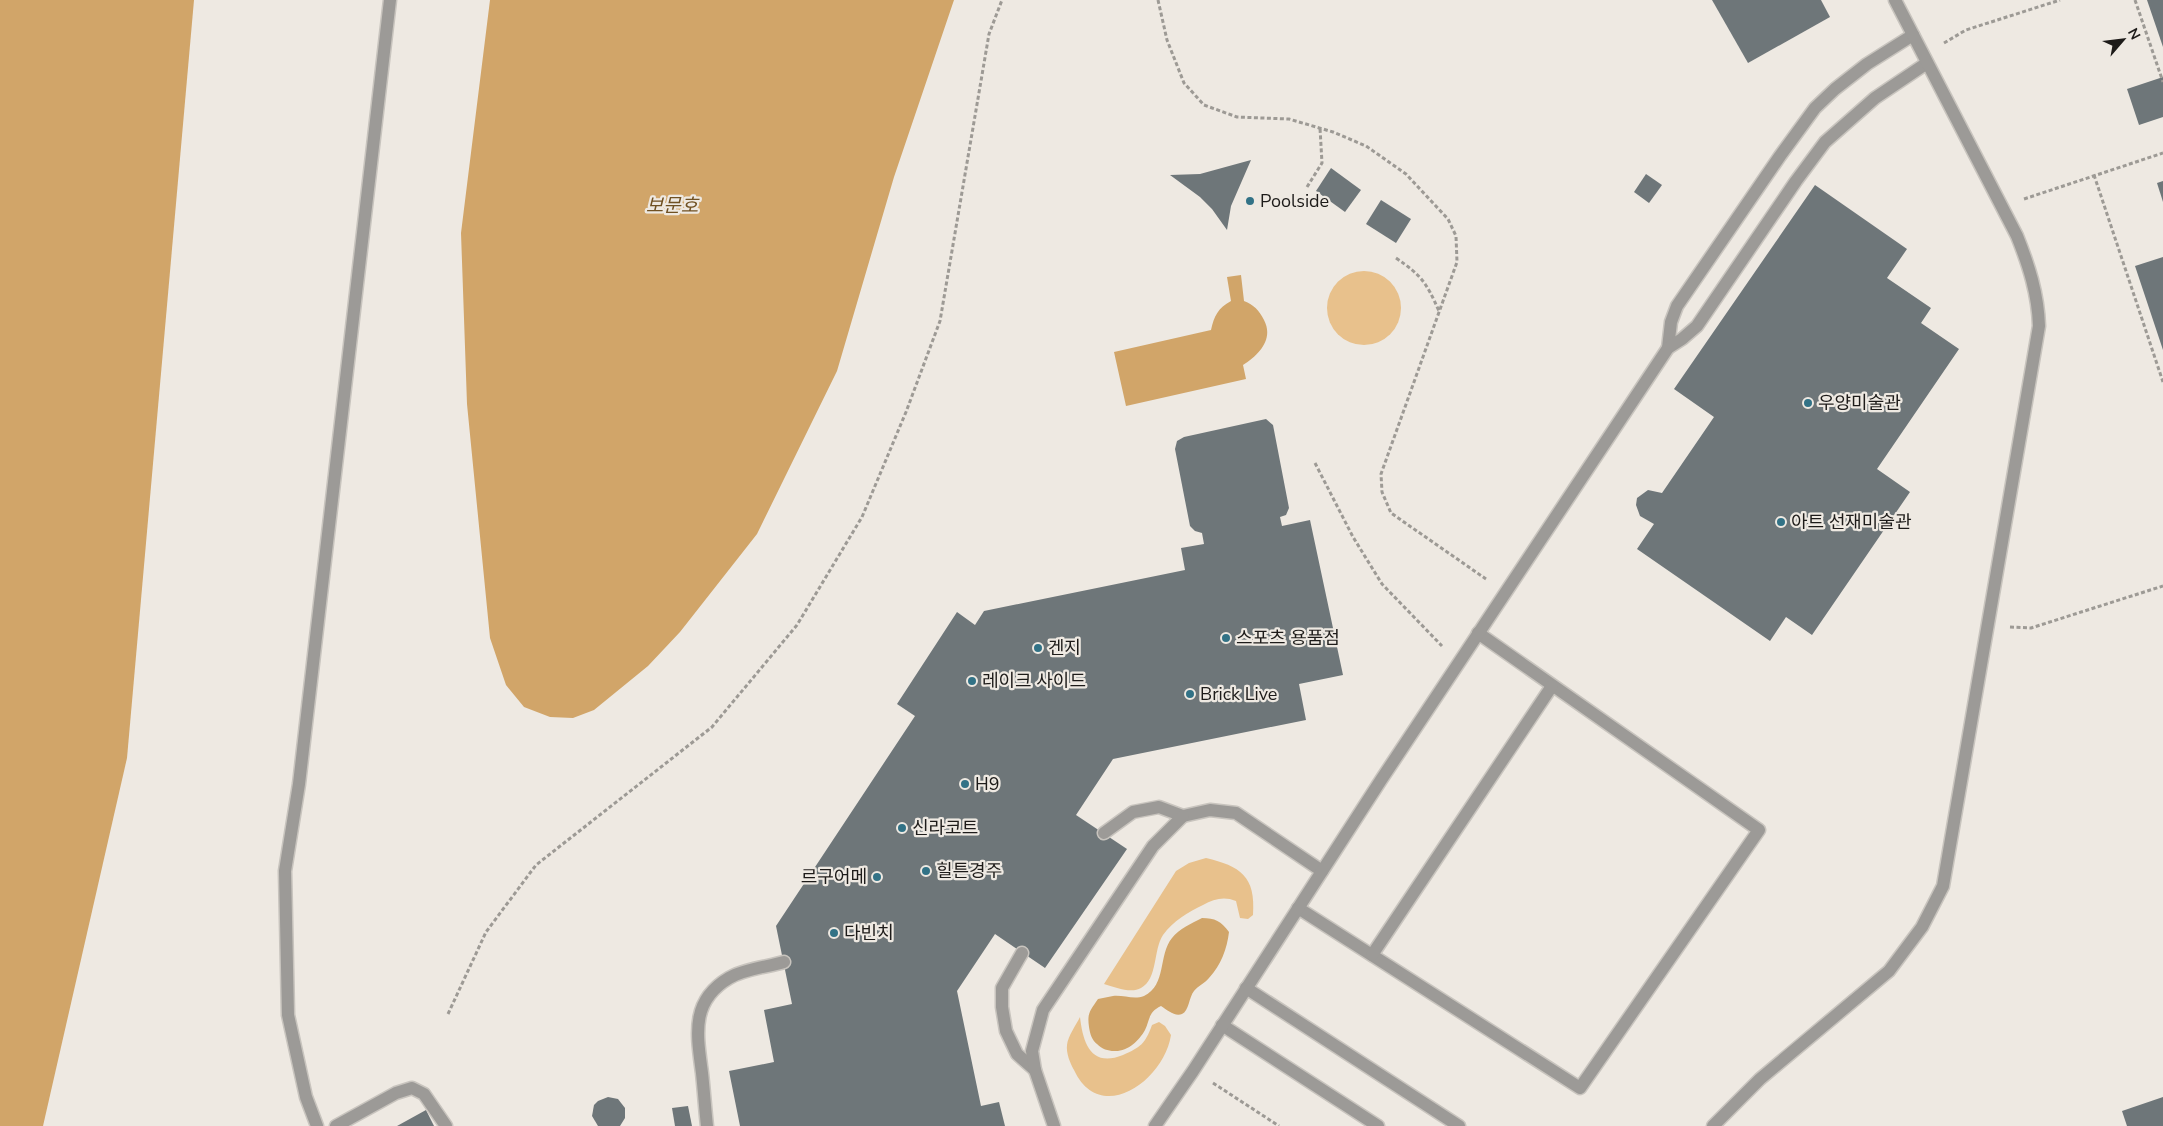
<svg xmlns="http://www.w3.org/2000/svg" width="2163" height="1126" viewBox="0 0 2163 1126" font-family="'Nunito Sans','Noto Sans KR',sans-serif">
<rect width="100%" height="100%" fill="#eee9e2"/>
<!-- green -->
<g fill="#e8c18c">
<circle cx="1364" cy="308" r="37"/>
<path d="M1206,858C1240,866 1256,876 1253,915L1248,919L1240,918L1236,901C1224,896 1214,899 1203,905C1188,912 1173,921 1163,935C1153,950 1158,979 1141,988C1131,994 1115,987 1104,984L1176,871L1189,863Z"/>
<path d="M1080,1017C1083,1043 1091,1068 1123,1055C1141,1047 1145,1044 1152,1025L1159,1022L1165,1026L1171,1035C1164,1081 1100,1126 1074,1070C1070,1063 1066,1053 1067,1045C1068,1036 1076,1025 1080,1017Z"/>
</g>
<!-- water -->
<g fill="#d1a569">
<polygon points="0,0 194,0 127,758 43,1126 0,1126"/>
<polygon points="490,0 954,0 894,177 837,371 757,534 680,632 648,666 594,710 573,718 550,717 524,707 506,685 490,638 467,404 461,233"/>
<path d="M1241,275L1244,301C1254,305 1259,310 1264,320C1274,339 1259,355 1243,365L1246,379L1126,406L1114,352L1211,330C1214,316 1218,308 1231,301L1227,277Z"/>
<path d="M1202,918C1215,918 1221,921 1229,932C1227,949 1221,965 1209,978C1205,983 1198,986 1194,991C1189,997 1189,1011 1182,1014C1175,1017 1167,1010 1161,1006C1148,1012 1150,1020 1145,1030C1139,1041 1127,1052 1114,1051C1108,1051 1102,1049 1097,1044C1092,1040 1090,1034 1089,1027C1087,1013 1090,1011 1098,999C1103,998 1108,997 1113,996C1124,995 1134,1000 1144,996C1167,985 1158,955 1172,938C1179,929 1192,923 1202,918Z"/>
</g>
<!-- building -->
<g fill="#6e7679">
<polygon points="1712,0 1821,0 1830,17 1748,63"/>
<polygon points="2147,0 2163,0 2163,47"/>
<polygon points="2163,77 2163,117 2139,125 2127,89"/>
<polygon points="1251,160 1231,206 1227,230 1212,209 1200,197 1170,175 1200,174"/>
<polygon points="1331,168 1361,190 1345,212 1316,191"/>
<polygon points="1646,174 1662,185 1649,203 1634,192"/>
<polygon points="2163,181 2163,202 2157,183"/>
<polygon points="1815,185 1907,249 1887,278 1931,308 1921,323 1959,349 1877,469 1910,492 1812,635 1786,617 1770,641 1637,549 1654,524 1640,516 1636,505 1637,498 1648,490 1662,493 1714,417 1674,389"/>
<polygon points="1381,200 1411,219 1396,243 1366,224"/>
<polygon points="2163,257 2163,350 2135,266"/>
<polygon points="1266,419 1273,425 1289,508 1286,515 1280,517 1282,526 1310,520 1343,675 1299,684 1306,720 1113,759 1076,815 1127,849 1045,968 995,934 957,991 981,1106 999,1102 1005,1126 740,1126 729,1071 774,1062 764,1010 792,1004 776,926 915,716 897,704 957,612 975,625 984,611 1185,570 1181,548 1204,544 1202,533 1195,531 1190,526 1175,449 1177,441 1184,437"/>
<polygon points="608,1097 618,1099 625,1108 625,1118 620,1126 598,1126 592,1116 594,1105 598,1101"/>
<polygon points="2163,1097 2163,1126 2127,1126 2122,1111"/>
<polygon points="688,1106 692,1126 675,1126 672,1108"/>
<polygon points="426,1110 434,1126 397,1126"/>
</g>
<g fill="none" stroke-linecap="round" stroke-linejoin="round">
<defs>
<g id="lane">
<polyline points="1668,348 1671,322 1677,306 1780,156 1815,108 1835,89 1867,64 1913,35"/>
<polyline points="1104,833 1133,812 1159,807 1183,816 1210,810 1236,813 1322,871"/>
<polyline points="1298,908 1580,1088 1759,830 1478,633"/>
<polyline points="1022,953 1002,988 1002,1007 1006,1031 1017,1054 1035,1070"/>
<polyline points="1372,955 1552,686"/>
<polyline points="1246,988 1459,1126"/>
<polyline points="1222,1025 1378,1126"/>
<polyline points="317,1126 306,1097 288,1015 285,871 299,784 390,0"/>
<polyline points="336,1126 396,1093 412,1088 424,1094 446,1126"/>
<path d="M707,1126C705,1108 704,1091 702,1073C697,1035 690,1001 729,978C744,969 767,967 784,962"/>
<polyline points="1054,1126 1035,1070 1032,1051 1043,1010 1153,846 1183,816"/>
<polyline points="1155,1126 1193,1071 1381,780 1668,348 1682,339 1697,326 1796,181 1825,142 1875,98 1927,63"/>
<path d="M1713,1126L1760,1079L1889,971L1922,927L1943,886L2039,326C2038,294 2029,266 2017,236L1895,0"/>
</g>
</defs>
<!-- lane casing -->
<use href="#lane" stroke="#c8c4be" stroke-width="15"/>
<!-- path -->
<g stroke="#9d9a95" stroke-width="3" stroke-dasharray="4 2.5" stroke-linecap="butt">
<polyline points="1158,0 1167,40 1184,83 1204,105 1237,117 1289,119 1333,132 1366,146 1406,174 1448,219 1456,236 1457,262 1381,474 1382,492 1391,513 1486,579"/>
<polyline points="2135,0 2163,82"/>
<polyline points="1944,43 1966,30 2060,0"/>
<polyline points="2094,175 2163,382"/>
<polyline points="1307,187 1322,163 1320,128"/>
<polyline points="2024,199 2163,153"/>
<path d="M1396,258C1422,276 1426,282 1439,311"/>
<polyline points="1315,463 1353,537 1382,584 1442,646"/>
<polyline points="2010,627 2031,628 2163,586"/>
<polyline points="448,1014 486,932 536,865 712,727 797,625 862,517 906,412 940,321 989,34 1002,0"/>
<polyline points="1213,1083 1279,1126"/>
</g>
<!-- lane -->
<use href="#lane" stroke="#9c9a97" stroke-width="12"/>
</g>
<!-- markers -->
<g fill="#327286" stroke="#eee9e2" stroke-width="2">
<circle cx="1250" cy="201" r="5"/>
<circle cx="1808" cy="403" r="5"/>
<circle cx="1781" cy="522" r="5"/>
<circle cx="1226" cy="638" r="5"/>
<circle cx="1038" cy="648" r="5"/>
<circle cx="972" cy="681" r="5"/>
<circle cx="1190" cy="694" r="5"/>
<circle cx="965" cy="784" r="5"/>
<circle cx="902" cy="828" r="5"/>
<circle cx="926" cy="871" r="5"/>
<circle cx="877" cy="877" r="5"/>
<circle cx="834" cy="933" r="5"/>
</g>
<g text-anchor="middle" stroke-width="4.5" stroke-linejoin="round" paint-order="stroke">
<!-- poi labels -->
<g font-size="18" fill="#1d1b19" stroke="#eee9e2" text-anchor="start">
<text x="1260" y="207">Poolside</text>
<text x="1818" y="409">우양미술관</text>
<text x="1791" y="528">아트 선재미술관</text>
<text x="1236" y="644">스포츠 용품점</text>
<text x="1048" y="654">겐지</text>
<text x="982" y="687">레이크 사이드</text>
<text x="1200" y="700">Brick Live</text>
<text x="975" y="790">H9</text>
<text x="912" y="834">신라코트</text>
<text x="936" y="877">힐튼경주</text>
<text x="867" y="883" text-anchor="end">르구어메</text>
<text x="844" y="939">다빈치</text>
</g>
<!-- water labels -->
<g font-size="19" font-style="italic" fill="#705123" stroke="#eee9e2">
<text x="672" y="212">보문호</text>
</g>
</g>
<!-- north arrow -->
<g transform="translate(2123 40) rotate(62)" stroke="#eee9e2" stroke-width="4" paint-order="stroke">
<path d="M0-4L9 19L0 12L-9 19Z" fill="#1d1b19"/>
<text y="-8" font-size="14" font-weight="bold" text-anchor="middle" fill="#1d1b19">N</text>
</g>
</svg>
